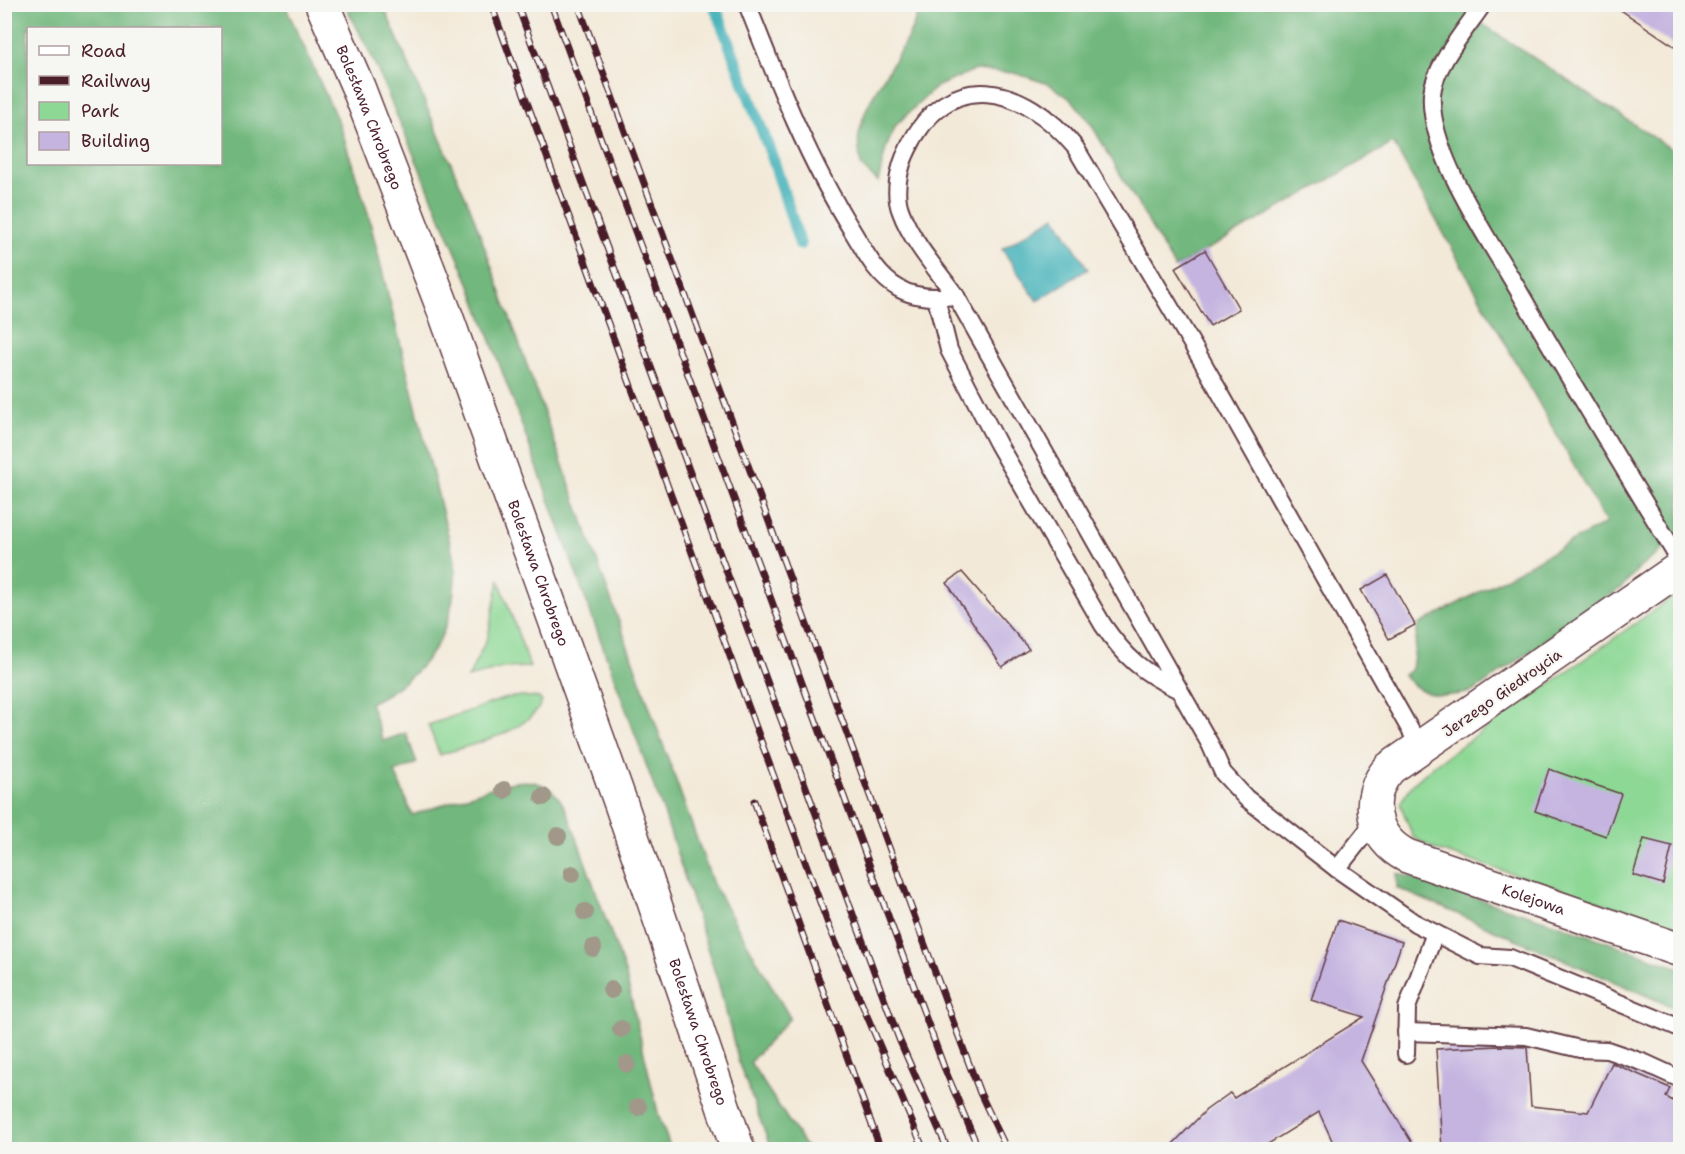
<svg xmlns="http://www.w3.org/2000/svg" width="1685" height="1154" viewBox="0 0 1685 1154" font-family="'Shantell Sans',sans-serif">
<rect width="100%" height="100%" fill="#f6f6f2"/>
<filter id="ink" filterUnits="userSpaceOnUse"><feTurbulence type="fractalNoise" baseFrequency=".0167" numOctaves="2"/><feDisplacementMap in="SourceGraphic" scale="12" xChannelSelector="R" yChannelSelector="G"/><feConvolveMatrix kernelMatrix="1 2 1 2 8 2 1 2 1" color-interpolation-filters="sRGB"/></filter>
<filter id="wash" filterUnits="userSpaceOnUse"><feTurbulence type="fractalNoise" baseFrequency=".008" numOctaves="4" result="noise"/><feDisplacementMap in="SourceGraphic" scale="24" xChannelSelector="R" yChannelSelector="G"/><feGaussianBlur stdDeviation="1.35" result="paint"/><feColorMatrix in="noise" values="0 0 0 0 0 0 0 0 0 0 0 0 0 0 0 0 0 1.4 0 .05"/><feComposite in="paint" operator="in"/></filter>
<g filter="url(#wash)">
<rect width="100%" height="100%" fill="#f3e9d8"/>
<!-- green -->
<g fill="#8dd895" stroke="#6c7c60" stroke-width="1.5">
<polygon points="499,580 530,667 502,668 468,678 488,636"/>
<polygon points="1680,592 1680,932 1581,895 1436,850 1413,837 1400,803 1412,785 1434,765"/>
<path d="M522,696L539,698L542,702C525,735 473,743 440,755L428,725L506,698Z"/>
</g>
<!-- forest -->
<g fill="#72b87e" stroke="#5e6c54" stroke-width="1.5" fill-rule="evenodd">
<path d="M5,4L285,5L340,126L367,210L455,563C457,630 429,674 370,703L383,741L406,733L417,763L395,772L412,815C432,809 452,801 473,794C513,780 550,767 569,817L625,972L659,1117L671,1149H5ZM28,28H220V164H28Z"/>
<polygon points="345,5 383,5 472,212 713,884 790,1018 750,1062 807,1149 771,1149 739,1063 719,985 665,816 473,292 370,53"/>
<path d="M920,5H1454L1680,155V536L1637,570L1621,588L1474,691C1447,698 1422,699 1404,675L1412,669L1418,625L1606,523L1393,143L1175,268L1091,124L1073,101L1049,84L1014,73L975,70L936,87L896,125L886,148L878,182L861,166C860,156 857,143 859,134C868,86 910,51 920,5Z"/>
<polygon points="1397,873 1557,924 1680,968 1680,1010 1397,888"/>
</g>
<!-- water -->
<polygon fill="#41b1b8" stroke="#466872" stroke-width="1.5" points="1055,216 1088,269 1037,301 1002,249"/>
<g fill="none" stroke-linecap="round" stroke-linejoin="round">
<!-- stream -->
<polyline stroke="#41b1b8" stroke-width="12" points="714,4 773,159 800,244"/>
</g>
<g id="blocks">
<!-- building -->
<g fill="#c5b4e0">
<polygon points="1612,4 1680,4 1680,50"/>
<polygon points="1205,250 1239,309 1210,326 1175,268"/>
<polygon points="962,572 1029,649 1002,667 947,583"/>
<polygon points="1387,575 1415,625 1389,639 1361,590"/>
<polygon points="1549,769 1621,794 1606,836 1535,811"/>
<polygon points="1644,839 1672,846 1663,884 1633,875"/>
<polygon points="1338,920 1402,942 1361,1061 1416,1149 1336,1149 1319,1112 1260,1149 1168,1149 1206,1110 1230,1093 1234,1098 1364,1017 1311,1000"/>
<polygon points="1499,1046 1527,1047 1531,1106 1588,1112 1612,1063 1670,1088 1666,1097 1680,1105 1680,1149 1442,1149 1436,1049"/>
</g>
</g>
</g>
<g filter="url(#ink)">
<use href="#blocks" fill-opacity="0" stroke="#633d45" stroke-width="1.5"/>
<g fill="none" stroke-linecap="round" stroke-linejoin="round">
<defs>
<g id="service">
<path d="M747,4C778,83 808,160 853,232C865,252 877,276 898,288C914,298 938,298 956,296L1210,744L1223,773L1246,798L1337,869"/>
<path d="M1483,4C1467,28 1434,66 1432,94C1428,152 1488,238 1517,288C1570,380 1625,471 1680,561"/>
<path d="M956,296C937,270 912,242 901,212C893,193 899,167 908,149C948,65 1024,85 1075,147L1202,361L1421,749"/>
<path d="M936,298L949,350L998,444L1103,625C1125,657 1142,672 1177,689"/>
<polyline points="1375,821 1337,869 1415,923 1480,956 1510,958 1680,1028"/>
<polyline points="1406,1032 1526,1036 1580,1049 1607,1050 1645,1063 1680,1079"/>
<polyline points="1406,1054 1407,1008 1435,933"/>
</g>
<g id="minor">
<path id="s1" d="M1680,568L1390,768C1363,797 1372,839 1407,856L1680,950"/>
</g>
<g id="tertiary">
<path id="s2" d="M322,4L358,87L445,313L621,804L738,1150"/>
</g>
</defs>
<!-- service casing -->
<use href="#service" stroke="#633d45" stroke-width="20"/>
<!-- minor casing -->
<use href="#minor" stroke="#633d45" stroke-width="36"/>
<!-- tertiary casing -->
<use href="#tertiary" stroke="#633d45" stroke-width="36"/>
<!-- service -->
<use href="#service" stroke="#fff" stroke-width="16"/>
<!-- minor -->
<use href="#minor" stroke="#fff" stroke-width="33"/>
<!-- tertiary -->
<use href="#tertiary" stroke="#fff" stroke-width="33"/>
<defs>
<g id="rail">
<polyline points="491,4 828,924 924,1150"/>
<polyline points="517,4 899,1039 948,1150"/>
<polyline points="551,4 944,1067 979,1150"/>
<polyline points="578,4 953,1021 980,1093 1007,1150"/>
<polyline points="754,801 881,1150"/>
</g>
</defs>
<!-- rail casing -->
<use href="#rail" stroke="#4a1f2b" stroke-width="7"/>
<!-- rail -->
<use href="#rail" stroke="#f6f6f2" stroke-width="4.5" stroke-dasharray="14" stroke-linecap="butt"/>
</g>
<!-- trees -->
<g fill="#a1988a">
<circle cx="504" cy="790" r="9"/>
<circle cx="543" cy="797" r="9"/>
<circle cx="558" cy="836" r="9"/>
<circle cx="572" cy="874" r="9"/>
<circle cx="585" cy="912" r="9"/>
<circle cx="593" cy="948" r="9"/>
<circle cx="611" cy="990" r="9"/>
<circle cx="621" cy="1029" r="9"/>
<circle cx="627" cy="1064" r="9"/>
<circle cx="638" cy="1107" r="9"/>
</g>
</g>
<g text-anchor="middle" stroke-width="4.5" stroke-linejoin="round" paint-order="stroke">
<!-- street labels -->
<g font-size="15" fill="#4a1f2b" stroke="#f6f6f2">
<text dy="5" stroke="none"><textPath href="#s2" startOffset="123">Bolesława Chrobrego</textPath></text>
<text dy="5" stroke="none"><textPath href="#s2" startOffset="609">Bolesława Chrobrego</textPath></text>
<text transform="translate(1502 693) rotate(-35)" y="5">Jerzego Giedroycia</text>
<text dy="5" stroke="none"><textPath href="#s1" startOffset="591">Kolejowa</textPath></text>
<text dy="5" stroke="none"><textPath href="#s2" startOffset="1095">Bolesława Chrobrego</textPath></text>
</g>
</g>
<!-- margin -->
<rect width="1685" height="1154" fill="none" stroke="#f6f6f2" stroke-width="24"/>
<!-- legend -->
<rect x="27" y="27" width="195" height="138" fill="#f6f6f2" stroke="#b1a0a2" stroke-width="1.5"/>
<rect x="39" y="46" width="30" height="9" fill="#ffffff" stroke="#b1a0a2" stroke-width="1.5"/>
<text x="81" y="57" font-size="18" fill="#4a1f2b">Road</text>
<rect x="39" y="76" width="30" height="9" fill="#4a1f2b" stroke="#b1a0a2" stroke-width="1.5"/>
<text x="81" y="87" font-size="18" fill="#4a1f2b">Railway</text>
<rect x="39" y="102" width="30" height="18" fill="#8dd895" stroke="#b1a0a2" stroke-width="1.5"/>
<text x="81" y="117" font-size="18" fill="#4a1f2b">Park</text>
<rect x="39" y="132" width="30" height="18" fill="#c5b4e0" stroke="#b1a0a2" stroke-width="1.5"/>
<text x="81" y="147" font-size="18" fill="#4a1f2b">Building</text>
</svg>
